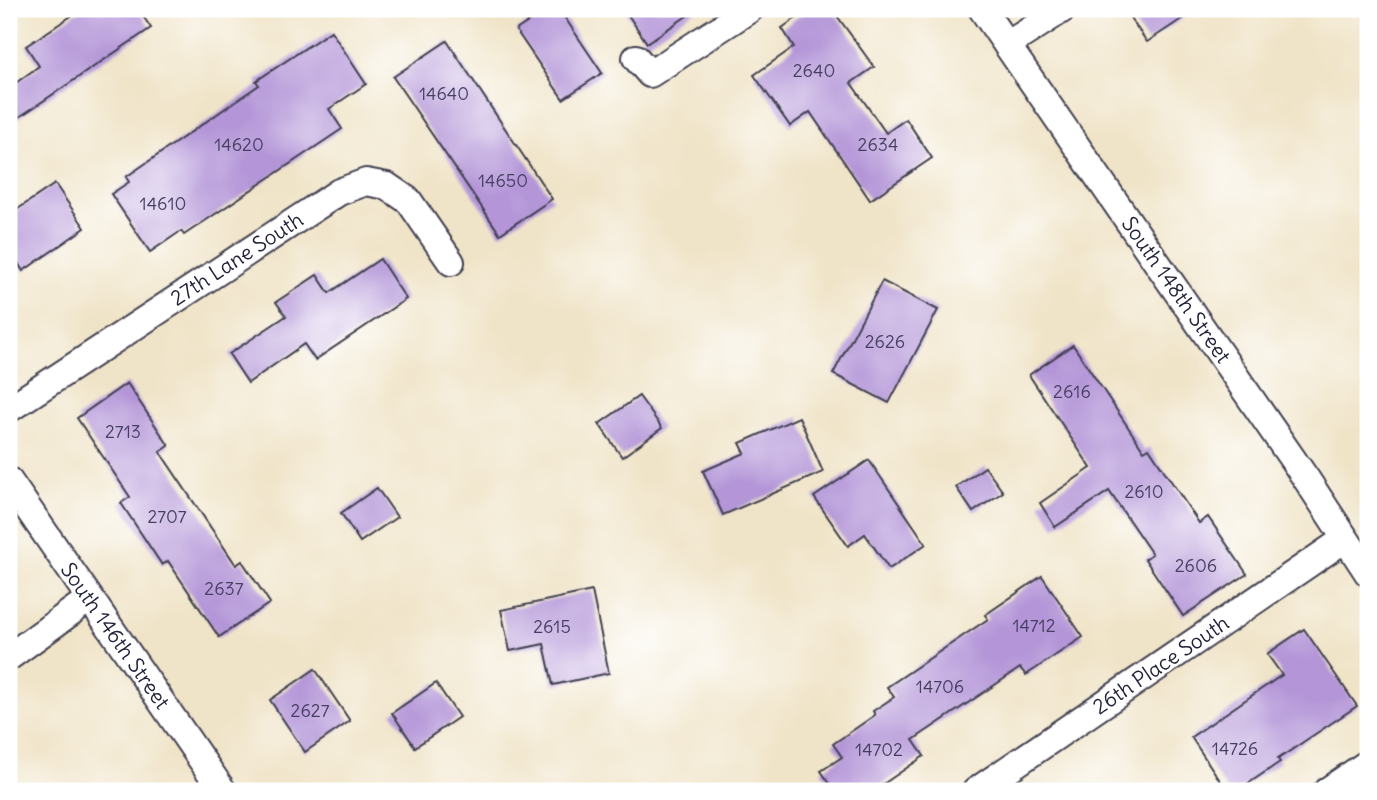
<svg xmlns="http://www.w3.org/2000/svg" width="1377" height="800" viewBox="0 0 1377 800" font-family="Delius,sans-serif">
<rect width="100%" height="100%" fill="#fff"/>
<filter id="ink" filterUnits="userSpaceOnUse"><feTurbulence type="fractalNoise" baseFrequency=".0143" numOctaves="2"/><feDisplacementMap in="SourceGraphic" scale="14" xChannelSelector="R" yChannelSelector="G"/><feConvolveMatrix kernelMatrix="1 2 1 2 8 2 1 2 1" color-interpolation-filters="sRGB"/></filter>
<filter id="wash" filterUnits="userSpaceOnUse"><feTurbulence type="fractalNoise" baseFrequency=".00686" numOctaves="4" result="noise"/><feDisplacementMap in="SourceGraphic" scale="28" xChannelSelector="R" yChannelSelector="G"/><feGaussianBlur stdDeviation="1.57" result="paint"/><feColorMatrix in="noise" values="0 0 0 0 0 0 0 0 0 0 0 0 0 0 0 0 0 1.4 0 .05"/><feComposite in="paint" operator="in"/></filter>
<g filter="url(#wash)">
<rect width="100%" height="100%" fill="#f0e4c8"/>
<g id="blocks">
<!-- building -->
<g fill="#b496d8">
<polygon points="82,9 138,9 151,28 9,124 9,88 39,66 26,46"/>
<polygon points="548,9 559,9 602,73 563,99 516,30"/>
<polygon points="624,9 697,9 647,43"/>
<polygon points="809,9 832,9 874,67 851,83 886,133 906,119 932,158 870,200 810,112 790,126 754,75 794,47 782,28"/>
<polygon points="1124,9 1197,9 1147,42"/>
<polygon points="331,31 366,84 329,109 342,129 184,235 181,231 150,252 111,194 129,182 126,177 259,85 256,81"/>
<polygon points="447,41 552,199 500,234 393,77"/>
<polygon points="55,184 85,228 23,271 9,249 9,215"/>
<polygon points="380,259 406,299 315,360 304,344 248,383 229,354 286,316 276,302 317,275 329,293"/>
<polygon points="882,281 938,310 889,403 833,374"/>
<polygon points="1073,345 1144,451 1149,448 1199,523 1208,517 1247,574 1183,616 1145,559 1152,554 1109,491 1055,527 1040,503 1091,468 1029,375"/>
<polygon points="127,383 169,446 160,452 236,565 242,561 270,603 219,637 168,561 162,565 121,503 130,497 77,418"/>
<polygon points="639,396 662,428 622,457 599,424"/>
<polygon points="799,417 823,472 723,515 703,471 745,453 740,443"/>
<polygon points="869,460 926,544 889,569 865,534 848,546 814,497"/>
<polygon points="985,467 1003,492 973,512 956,487"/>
<polygon points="377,488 397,517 360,542 341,513"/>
<polygon points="1042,576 1083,637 1026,675 1020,668 913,740 924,756 873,791 835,791 821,771 842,757 833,744 875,715 873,711 894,697 887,687 988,619 985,615"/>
<polygon points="592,591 609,673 553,685 544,644 510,651 501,610"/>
<polygon points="1304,629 1357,706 1278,759 1280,762 1237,791 1227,791 1191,737 1282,675 1267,654"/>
<polygon points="315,669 350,721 305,752 270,700"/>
<polygon points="436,683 459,717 415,747 392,713"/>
</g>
</g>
</g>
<g filter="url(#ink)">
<use href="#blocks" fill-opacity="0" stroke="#413f50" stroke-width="2"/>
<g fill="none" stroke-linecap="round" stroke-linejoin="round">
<defs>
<g id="minor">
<polyline points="982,9 1307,480 1368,573"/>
<polyline points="1007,45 1063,9"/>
<polyline points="636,58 650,74 750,9"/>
<polyline points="9,409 339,192 366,182 387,186 409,201 451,262"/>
<polyline points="9,481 223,791"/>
<polyline points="9,657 89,599"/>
<polyline points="976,791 1345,539"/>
<polyline points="1327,791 1368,763"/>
</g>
</defs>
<!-- minor casing -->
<use href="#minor" stroke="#413f50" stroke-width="30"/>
<!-- minor -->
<use href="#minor" stroke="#fff" stroke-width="26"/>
</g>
</g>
<g text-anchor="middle" stroke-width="5" stroke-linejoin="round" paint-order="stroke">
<!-- number labels -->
<g font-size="18" fill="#463f62">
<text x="814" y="77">2640</text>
<text x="444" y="100">14640</text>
<text x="239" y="151">14620</text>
<text x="878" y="151">2634</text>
<text x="503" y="187">14650</text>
<text x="163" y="210">14610</text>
<text x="885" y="348">2626</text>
<text x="1072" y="398">2616</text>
<text x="123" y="438">2713</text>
<text x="1144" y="498">2610</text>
<text x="167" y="523">2707</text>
<text x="1196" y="572">2606</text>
<text x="224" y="595">2637</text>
<text x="1034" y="632">14712</text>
<text x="552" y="633">2615</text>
<text x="940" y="693">14706</text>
<text x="310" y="717">2627</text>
<text x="1235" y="755">14726</text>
<text x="879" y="756">14702</text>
</g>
<!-- street labels -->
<g font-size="21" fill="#22223b" stroke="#fff">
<text transform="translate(237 259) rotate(-33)" y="7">27th Lane South</text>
<text transform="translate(1176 290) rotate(55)" y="7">South 148th Street</text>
<text transform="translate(115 636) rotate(55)" y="7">South 146th Street</text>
<text transform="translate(1161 665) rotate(-34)" y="7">26th Place South</text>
</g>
</g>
<!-- margin -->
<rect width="1377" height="800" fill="none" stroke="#fff" stroke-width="35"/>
</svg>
